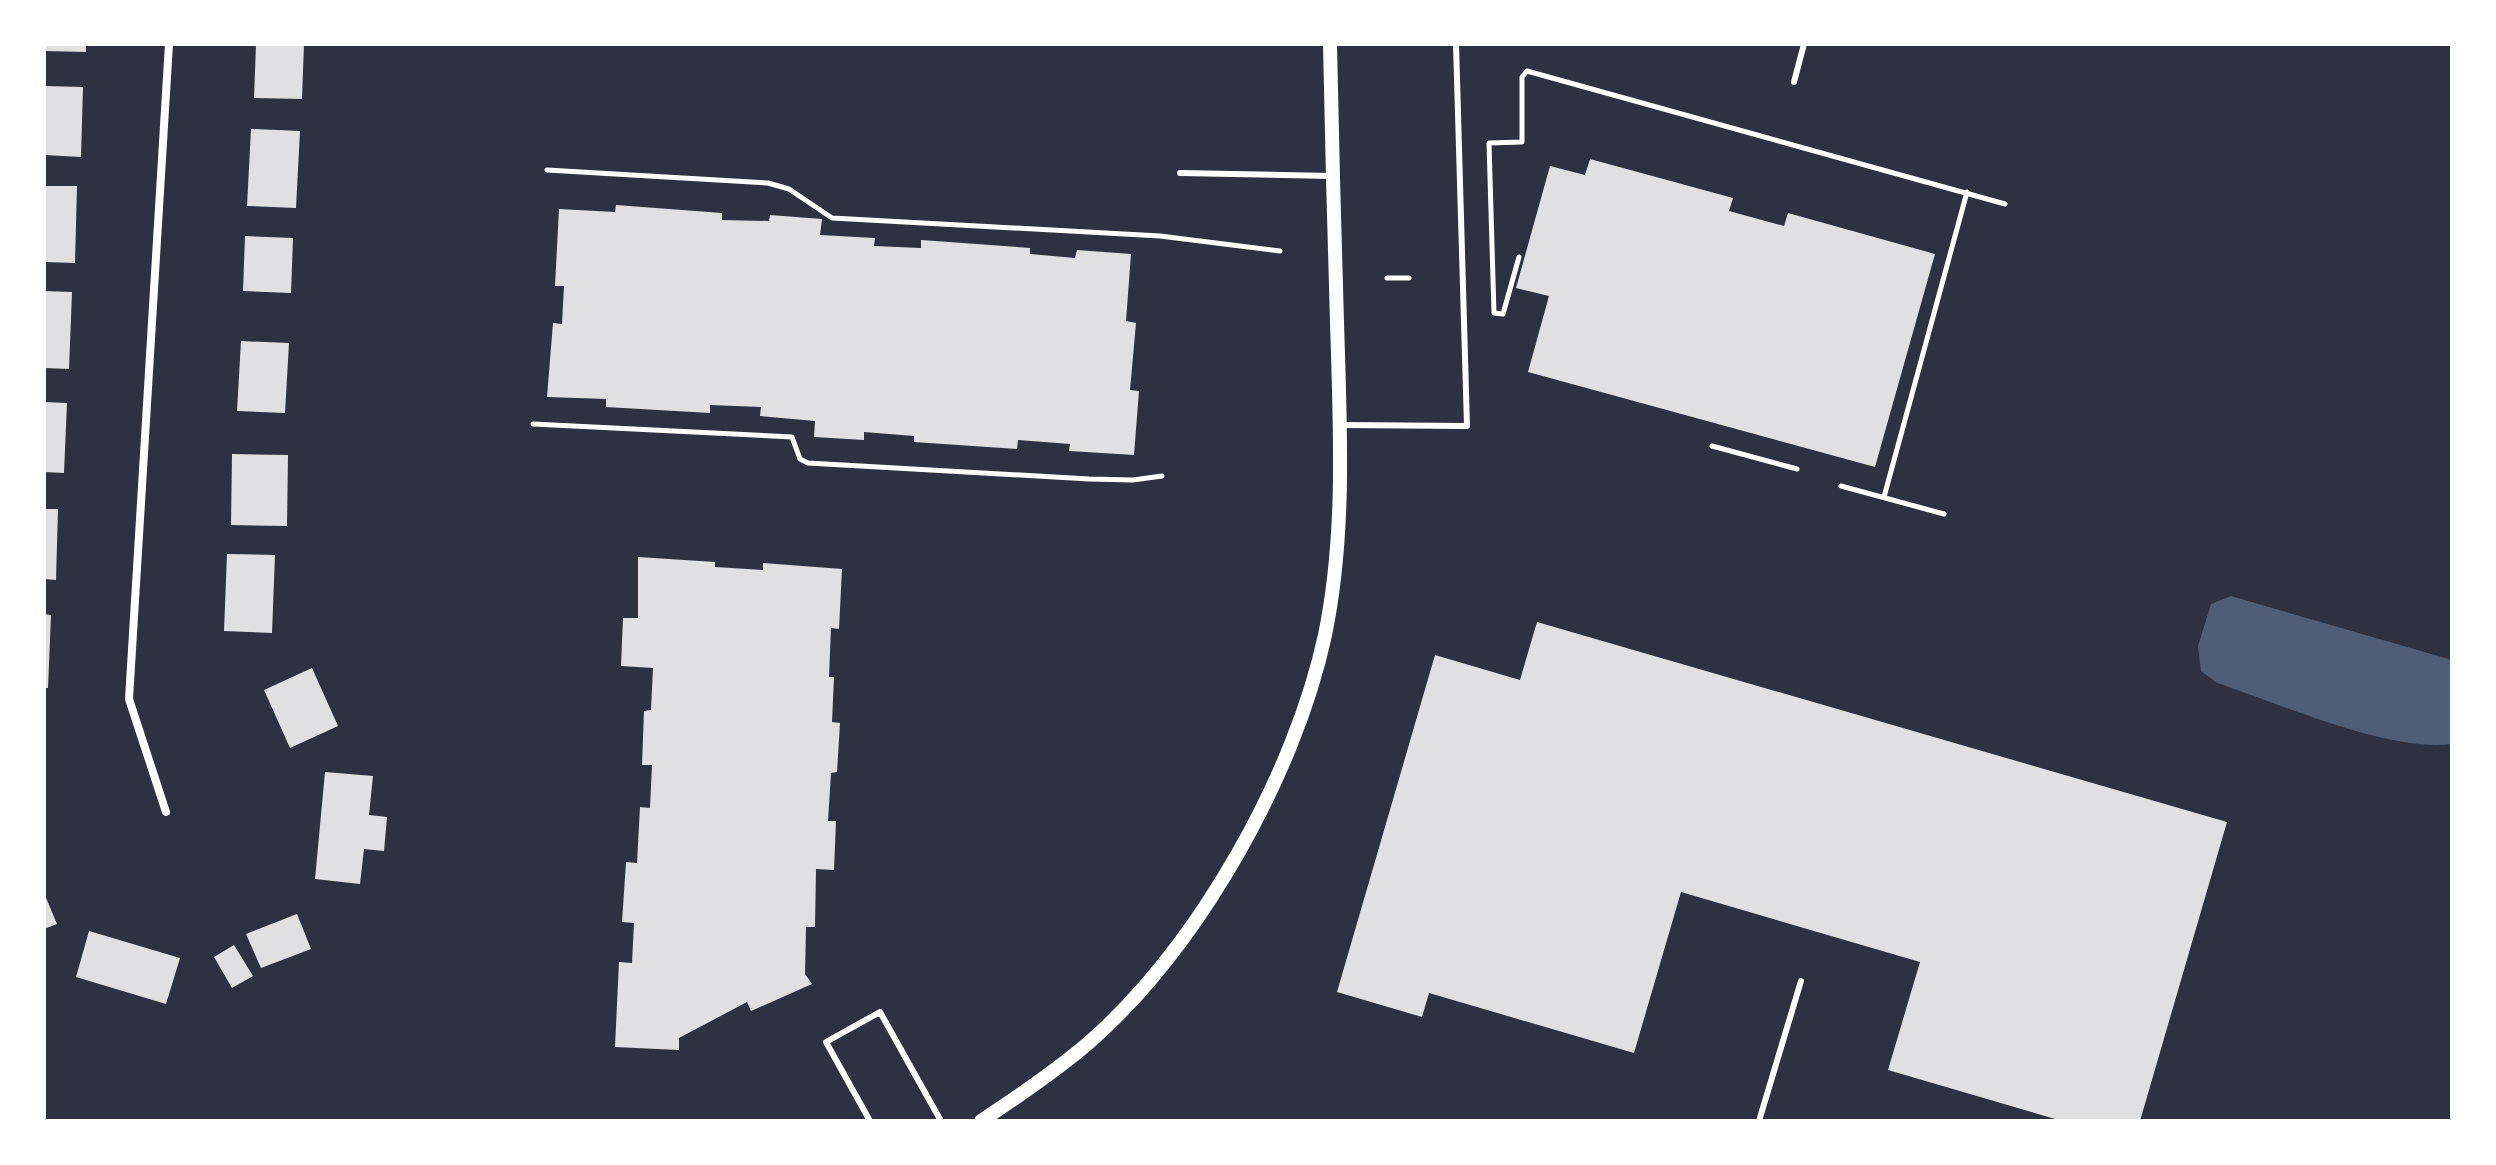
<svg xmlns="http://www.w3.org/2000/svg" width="2496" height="1165" viewBox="0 0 2496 1165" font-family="Manrope,sans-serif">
<rect width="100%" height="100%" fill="#2d3142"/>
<!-- water -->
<path fill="#4f5d75" d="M2231,596L2452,660V744C2387,752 2281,704 2217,683L2201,671L2198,646L2211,604Z"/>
<!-- building -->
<g fill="#e0e0e3">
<polygon points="44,44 86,44 86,52 44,51"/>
<polygon points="256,44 304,44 302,99 254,98"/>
<polygon points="44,86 83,87 81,157 44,155"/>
<polygon points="251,129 300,131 296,208 247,206"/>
<polygon points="1590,159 1733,198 1729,211 1784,226 1788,213 1935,254 1875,467 1528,372 1549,296 1516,288 1550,166 1585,175"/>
<polygon points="44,186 77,186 75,263 44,262"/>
<polygon points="616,205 722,213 722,220 769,221 770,215 822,219 820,235 875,238 874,246 921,248 921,240 1030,248 1030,254 1075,258 1077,250 1131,254 1126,321 1136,323 1130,390 1139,391 1134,455 1069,451 1070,444 1018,440 1017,449 914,442 914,436 864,432 864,440 814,437 815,421 760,416 761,407 710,405 710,413 606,407 606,399 547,397 553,323 562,324 564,286 555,286 559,209 615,212"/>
<polygon points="245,236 293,238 291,293 243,291"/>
<polygon points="44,291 72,292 69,369 44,368"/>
<polygon points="241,341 289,343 285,413 237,411"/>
<polygon points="44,402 67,403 64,473 44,472"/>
<polygon points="232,454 288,455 287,526 231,525"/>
<polygon points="44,509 58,509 56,580 44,579"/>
<polygon points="227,554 275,555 272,633 224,631"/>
<polygon points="638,557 715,562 715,567 763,570 763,563 842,569 839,629 831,628 829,677 834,677 832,722 840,723 837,772 831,773 828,821 836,821 834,870 816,869 815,927 806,927 805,974 812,984 751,1011 747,1002 679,1038 679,1050 615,1047 619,962 632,963 634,923 622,922 626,862 637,863 640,807 650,808 652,765 642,765 644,711 651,710 653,668 621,666 623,618 638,618"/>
<polygon points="44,614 51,615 48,688 44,688"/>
<polygon points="1537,622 2227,822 2140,1121 2062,1121 1888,1070 1920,962 1681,892 1634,1053 1429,993 1422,1017 1337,992 1435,655 1520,680"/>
<polygon points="312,668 338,726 290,748 264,690"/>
<polygon points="325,772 373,776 369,815 387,817 384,851 364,849 360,884 315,879"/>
<polygon points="44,893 57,924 44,929"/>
<polygon points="297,914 311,949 261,968 246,934"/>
<polygon points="89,931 180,958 166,1004 76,977"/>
<polygon points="234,945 253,976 232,988 214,957"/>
</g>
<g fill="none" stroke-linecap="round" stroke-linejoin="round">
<!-- path -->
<g stroke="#fff" stroke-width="5">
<polyline points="547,170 768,183 789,189 832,218 1160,236 1280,251"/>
<polyline points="1519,257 1503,314 1494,313 1489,143 1522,142 1522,77 1527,71 2005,204"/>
<polyline points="1387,278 1409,278"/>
<polyline points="533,424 792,437 800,459 808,463 1089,479 1133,480 1162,476"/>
<polyline points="1712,446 1797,469"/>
<polyline points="1841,486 1944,514"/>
<polyline points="1884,497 1967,192"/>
</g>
<!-- service -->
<g stroke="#fff" stroke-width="6">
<polyline points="1794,82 1804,44"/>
<polyline points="1180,173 1332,176"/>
<polyline points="1341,425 1467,426 1456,44"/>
<polyline points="870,1121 826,1042 880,1012 941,1121"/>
<polyline points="1759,1121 1801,981"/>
</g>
<!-- minor -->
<polyline stroke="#fff" stroke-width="8" points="166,812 129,699 169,44"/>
<!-- tertiary -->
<path stroke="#fff" stroke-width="14" d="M981,1121C1019,1096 1059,1069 1093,1039C1200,943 1295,775 1325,635C1346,534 1340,425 1337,322C1334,229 1332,137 1330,44"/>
</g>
<!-- border -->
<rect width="2496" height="1165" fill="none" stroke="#ffffff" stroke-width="92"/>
</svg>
